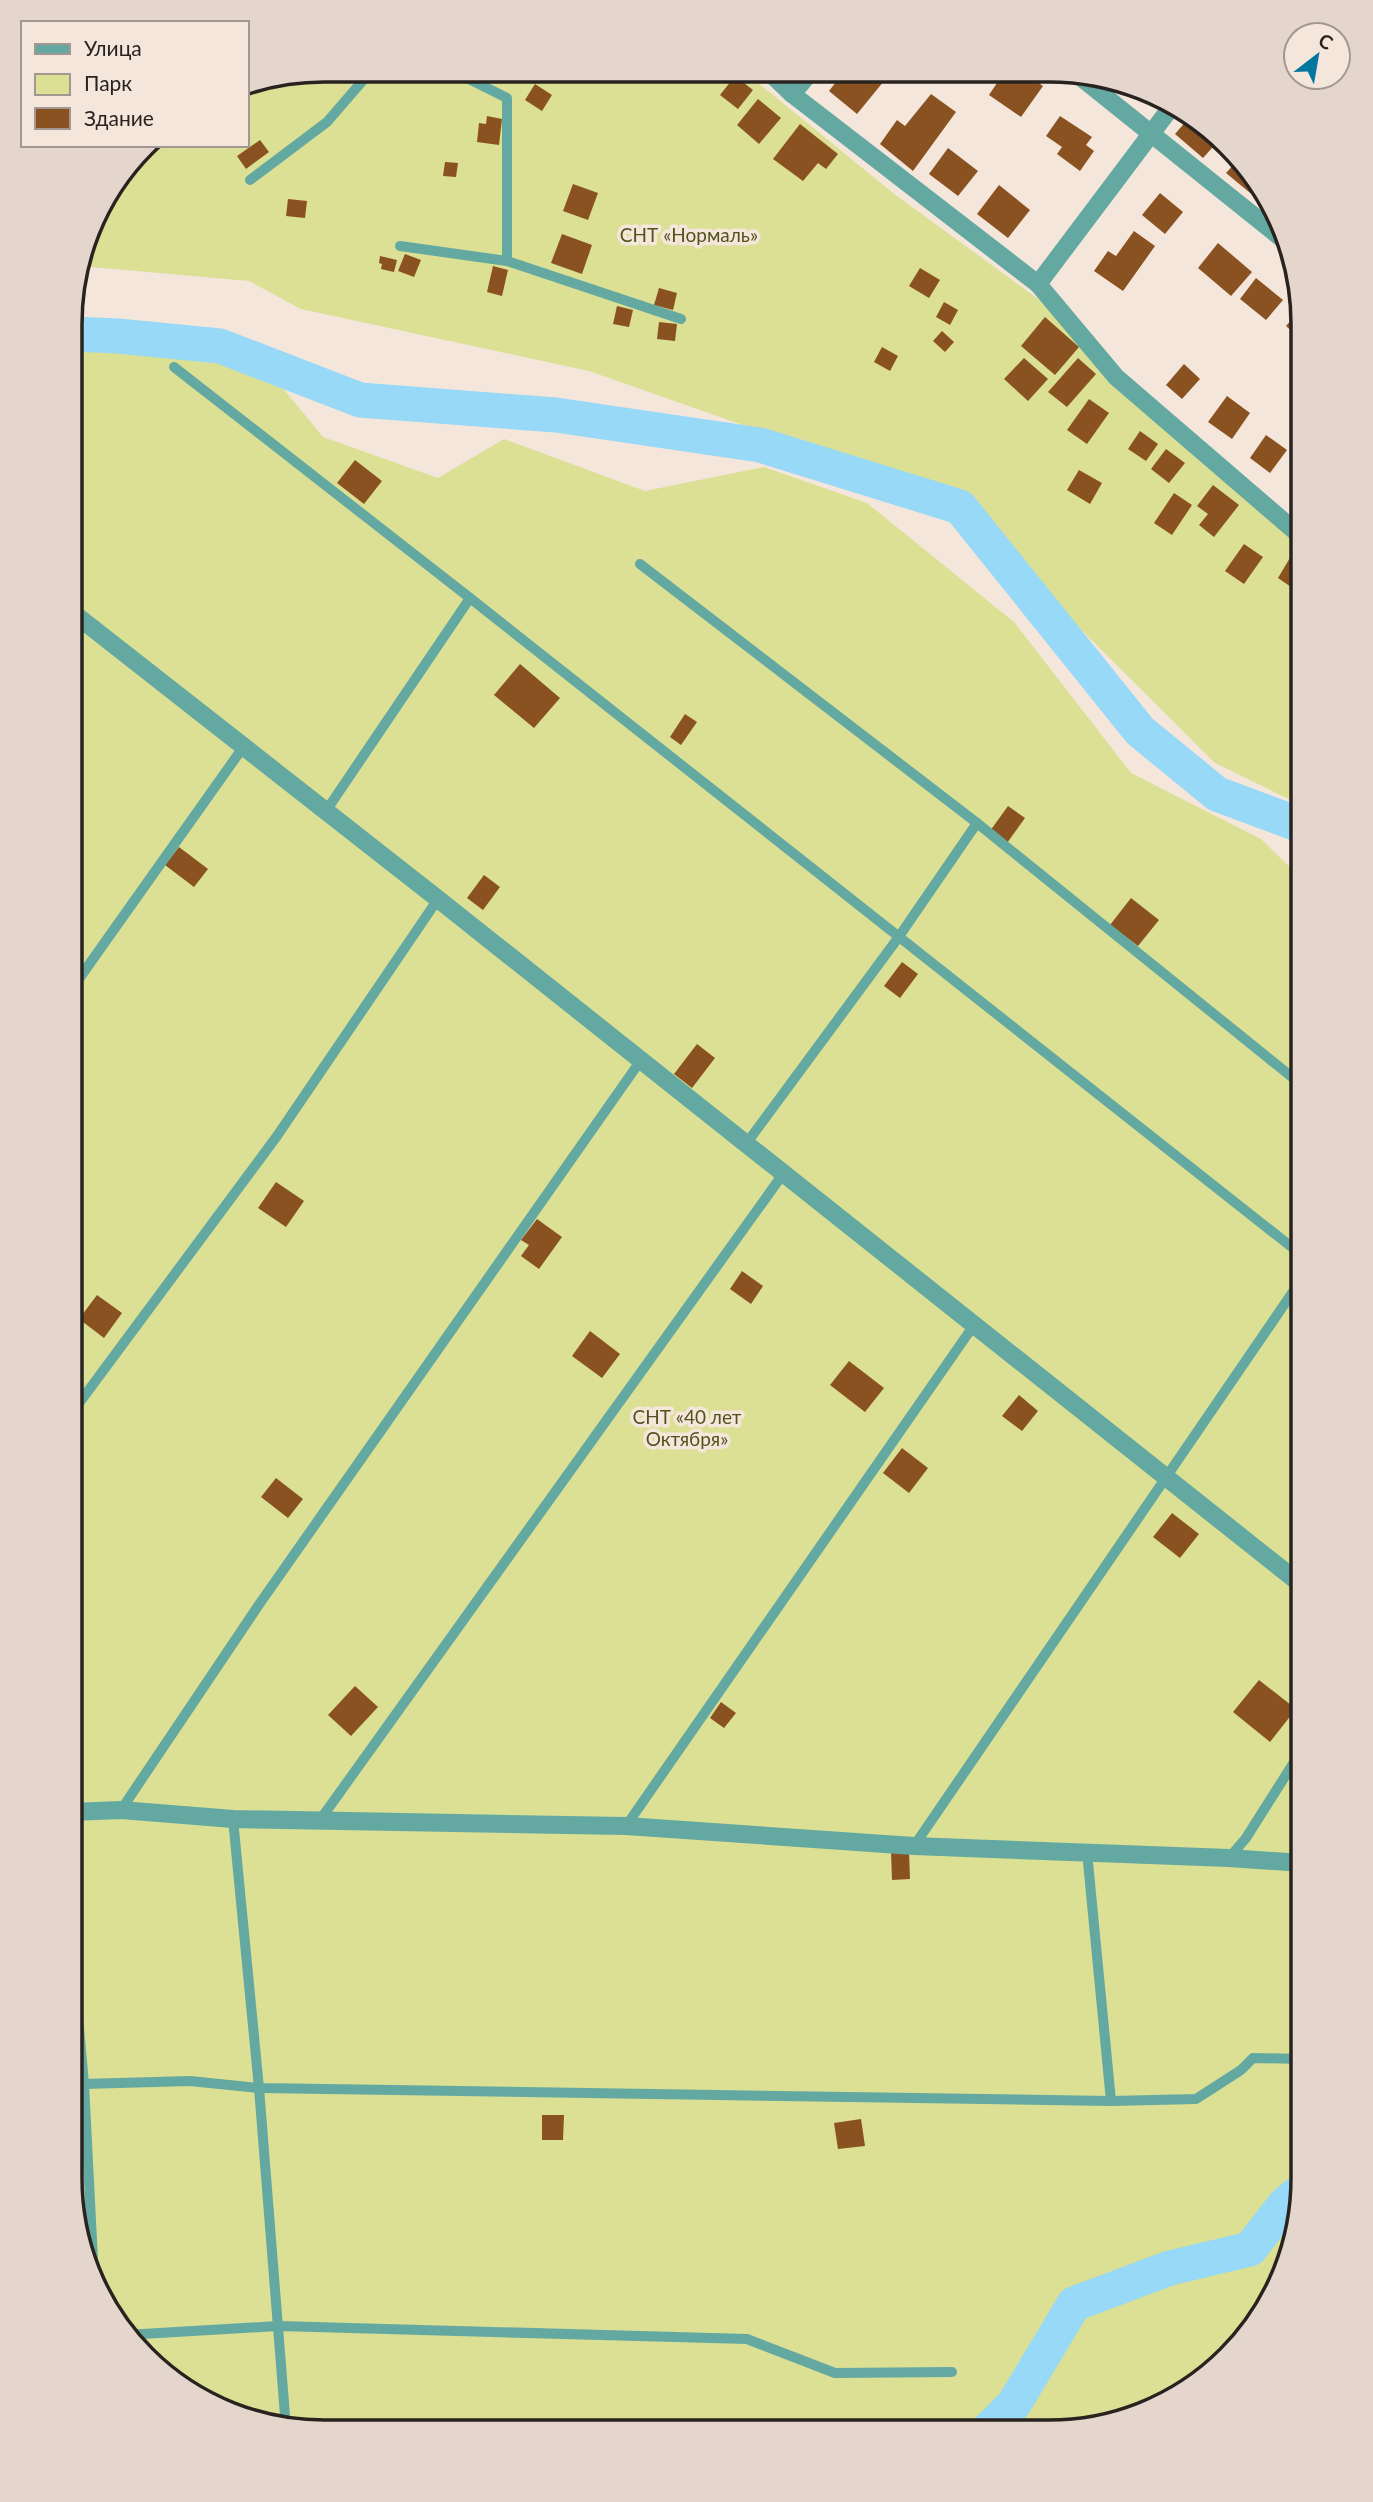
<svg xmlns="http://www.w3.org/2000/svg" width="1373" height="2502" viewBox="0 0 1373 2502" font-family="Lato,sans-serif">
<rect width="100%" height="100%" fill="#f5e6dc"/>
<!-- green -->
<g fill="#dbe094">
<polygon points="324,70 746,73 893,193 1045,304 1303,539 1303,806 1215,763 948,497 589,371 301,309 249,281 80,266 96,211 147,145 247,145 247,85"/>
<polygon points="72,327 261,362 323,437 438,478 504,439 645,491 764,467 867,503 1014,622 1131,773 1261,839 1303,880 1302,2195 1284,2275 1250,2333 1203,2380 1131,2418 1049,2432 290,2430 169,2379 122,2332 89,2271 85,2127 70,1976"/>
</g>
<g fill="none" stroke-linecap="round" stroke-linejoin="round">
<!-- river -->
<g stroke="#97d9f6" stroke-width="35">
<polyline points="72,334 118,336 220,346 360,400 556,415 760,445 960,507 1140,731 1217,794 1303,826"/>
<polyline points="986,2432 1014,2404 1074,2304 1170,2268 1250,2249 1285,2204 1302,2190"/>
</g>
</g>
<!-- building -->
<g fill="#8a5221">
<polygon points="843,73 875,73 884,81 857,114 829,91"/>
<polygon points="1003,74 1026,74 1043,86 1021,117 989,95"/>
<polygon points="735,76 753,90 738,109 720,95"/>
<polygon points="535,84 552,95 542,111 525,100"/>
<polygon points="931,94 956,112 913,171 880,144 897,120 905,126"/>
<polygon points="758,99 781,118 759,144 737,125"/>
<polygon points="487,116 502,119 499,145 477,142 479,123 486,124"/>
<polygon points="1060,116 1092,137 1086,145 1094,151 1080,171 1057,154 1062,147 1046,136"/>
<polygon points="1188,119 1216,133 1220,139 1203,158 1175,134"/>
<polygon points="800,124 838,154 826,169 818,163 803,181 773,159"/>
<polygon points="260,140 269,152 246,169 237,156"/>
<polygon points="948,148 978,171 958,196 929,174"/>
<polygon points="445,162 458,163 456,177 443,176"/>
<polygon points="1236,162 1257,194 1255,197 1226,173"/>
<polygon points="573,184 598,193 588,220 563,211"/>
<polygon points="999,185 1030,210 1008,238 977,214"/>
<polygon points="1160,193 1183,212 1165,234 1142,215"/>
<polygon points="288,199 307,201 305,218 286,216"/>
<polygon points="1134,231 1155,246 1123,291 1094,271 1108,251 1116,256"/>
<polygon points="562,234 592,245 582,274 551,263"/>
<polygon points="1218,243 1252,272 1231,296 1198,268"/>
<polygon points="405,254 421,260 414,277 398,271"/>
<polygon points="380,256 397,260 394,272 381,269 382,264 379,263"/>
<polygon points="493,266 508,270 502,296 487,292"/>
<polygon points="920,268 940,280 929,298 909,286"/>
<polygon points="1256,278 1283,300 1266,320 1240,299"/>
<polygon points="659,288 677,293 673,310 654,305"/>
<polygon points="944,302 958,310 950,325 936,317"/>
<polygon points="617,306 633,310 629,327 613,324"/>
<polygon points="1301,309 1303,324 1303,341 1286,326"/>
<polygon points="1045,317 1079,347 1055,375 1021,346"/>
<polygon points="659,322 677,324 675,341 657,339"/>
<polygon points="942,331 954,342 945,352 933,341"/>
<polygon points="882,347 898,356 890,371 874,362"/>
<polygon points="1024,358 1048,379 1028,401 1004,379"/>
<polygon points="1078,358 1096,374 1067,407 1048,392"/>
<polygon points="1184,364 1200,379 1182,399 1166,385"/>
<polygon points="1227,396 1250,413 1232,439 1208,422"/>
<polygon points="1089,399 1109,413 1087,444 1067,430"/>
<polygon points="1140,431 1158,444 1146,461 1128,449"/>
<polygon points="1266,435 1287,450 1270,473 1250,458"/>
<polygon points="1166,449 1185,463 1169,483 1151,469"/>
<polygon points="355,460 382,481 364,504 337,483"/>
<polygon points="1079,470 1102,483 1090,504 1067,490"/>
<polygon points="1213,485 1239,505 1214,537 1199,525 1208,514 1197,506"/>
<polygon points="1174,493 1192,505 1172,535 1154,523"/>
<polygon points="1244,544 1263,557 1244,584 1225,571"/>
<polygon points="1294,551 1303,557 1303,568 1291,587 1278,578"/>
<polygon points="520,664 560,698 534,728 494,695"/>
<polygon points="685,714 697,722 681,745 670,737"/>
<polygon points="1008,806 1025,818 1007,843 990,831"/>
<polygon points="179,847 208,869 194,887 165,865"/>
<polygon points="484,875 500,887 483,910 467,898"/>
<polygon points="1131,898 1159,920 1138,946 1110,925"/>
<polygon points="902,962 918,974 900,998 884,986"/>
<polygon points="697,1044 715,1058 692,1088 674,1074"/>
<polygon points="276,1182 304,1201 286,1227 258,1208"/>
<polygon points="537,1219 562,1237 539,1269 521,1256 529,1245 521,1240"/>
<polygon points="742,1271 763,1286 751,1304 730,1289"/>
<polygon points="97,1295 122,1313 104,1338 79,1319"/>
<polygon points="590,1331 620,1354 602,1378 572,1356"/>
<polygon points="849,1361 884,1388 865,1412 830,1385"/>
<polygon points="1019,1395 1038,1411 1022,1431 1002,1416"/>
<polygon points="902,1448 928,1468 909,1493 883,1473"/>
<polygon points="276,1478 303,1499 288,1518 261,1497"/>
<polygon points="1172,1513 1199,1534 1180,1558 1153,1537"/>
<polygon points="1259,1680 1296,1709 1270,1742 1233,1712"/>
<polygon points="355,1686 378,1707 351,1736 328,1715"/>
<polygon points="721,1702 736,1713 724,1728 710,1718"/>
<polygon points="891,1851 909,1851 910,1879 892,1880"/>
<polygon points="542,2115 564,2115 563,2140 542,2140"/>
<polygon points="861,2119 865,2146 838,2149 834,2123"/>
<polygon points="75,2207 85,2207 87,2266 84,2260"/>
</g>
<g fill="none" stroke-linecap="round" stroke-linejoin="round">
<!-- lane -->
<g stroke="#64a9a1" stroke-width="10">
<polyline points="439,71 461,75"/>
<polyline points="462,71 461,75 507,98 507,261"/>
<polyline points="250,180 327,122 372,70"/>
<polyline points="400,246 507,261 681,319"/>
<polyline points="174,367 470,598 1303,1256"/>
<polyline points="640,564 977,823 1303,1086"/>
<polyline points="326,811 470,598"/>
<polyline points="71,990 244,746"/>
<polyline points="746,1144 898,938 977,823"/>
<polyline points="71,1414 277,1136 438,899"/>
<polyline points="121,1810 258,1606 641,1060"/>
<polyline points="233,1819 259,2088 286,2428"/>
<polyline points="320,1820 783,1174"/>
<polyline points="626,1826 974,1325"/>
<polyline points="914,1846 1303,1277"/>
<polyline points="1087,1852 1111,2101"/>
<polyline points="1229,1858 1246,1838 1303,1748"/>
<polyline points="70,1927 84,2084 94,2279"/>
<polyline points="84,2084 190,2081 259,2088 1111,2101 1196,2099 1241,2070 1253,2058 1302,2059"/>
<polyline points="125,2335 278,2326 747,2339 835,2373 952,2372"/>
</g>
<!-- street -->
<g stroke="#64a9a1" stroke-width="18">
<polyline points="770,73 792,94 1038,284 1116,377 1303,538"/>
<polyline points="1078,75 1290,245"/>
<polyline points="792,94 810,73"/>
<polyline points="1038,284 1169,110"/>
<polyline points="72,612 438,899 1303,1586"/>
<polyline points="70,1812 121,1810 233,1819 626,1826 914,1846 1229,1858 1303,1863"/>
</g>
</g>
<g text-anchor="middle" stroke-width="7" stroke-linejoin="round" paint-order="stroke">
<!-- park labels -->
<g font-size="19" fill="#51531b" stroke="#f5e6dc">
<text x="689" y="242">СНТ «Нормаль»</text>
<text x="687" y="1424">СНТ «40 лет<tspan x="687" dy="22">Октября»</tspan></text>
</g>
</g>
<!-- crop -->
<path d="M0 0H1373V2502H0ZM324 82H1049A242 242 0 0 1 1291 324V2178A242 242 0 0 1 1049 2420H324A242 242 0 0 1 82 2178V324A242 242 0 0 1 324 82Z" fill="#e5d6cd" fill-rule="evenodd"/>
<path fill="none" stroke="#292320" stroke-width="3.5" d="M324 82H1049A242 242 0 0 1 1291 324V2178A242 242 0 0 1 1049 2420H324A242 242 0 0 1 82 2178V324A242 242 0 0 1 324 82Z"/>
<!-- legend -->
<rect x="21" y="21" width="228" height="126" fill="#f5e6dc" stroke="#a39891" stroke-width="2"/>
<rect x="35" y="44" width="35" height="10" fill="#64a9a1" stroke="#a39891" stroke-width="2"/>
<text x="84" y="56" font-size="21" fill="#292320">Улица</text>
<rect x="35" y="74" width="35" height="21" fill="#dbe094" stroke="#a39891" stroke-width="2"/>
<text x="84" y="91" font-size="21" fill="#292320">Парк</text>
<rect x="35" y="108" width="35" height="21" fill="#8a5221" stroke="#a39891" stroke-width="2"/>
<text x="84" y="126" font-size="21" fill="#292320">Здание</text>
<!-- north arrow -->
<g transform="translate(1317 56) rotate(31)"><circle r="33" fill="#f5e6dc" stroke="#a39891" stroke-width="2"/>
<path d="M0-5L12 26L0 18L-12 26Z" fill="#0177a0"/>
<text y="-10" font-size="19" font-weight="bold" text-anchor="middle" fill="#292320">С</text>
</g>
</svg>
